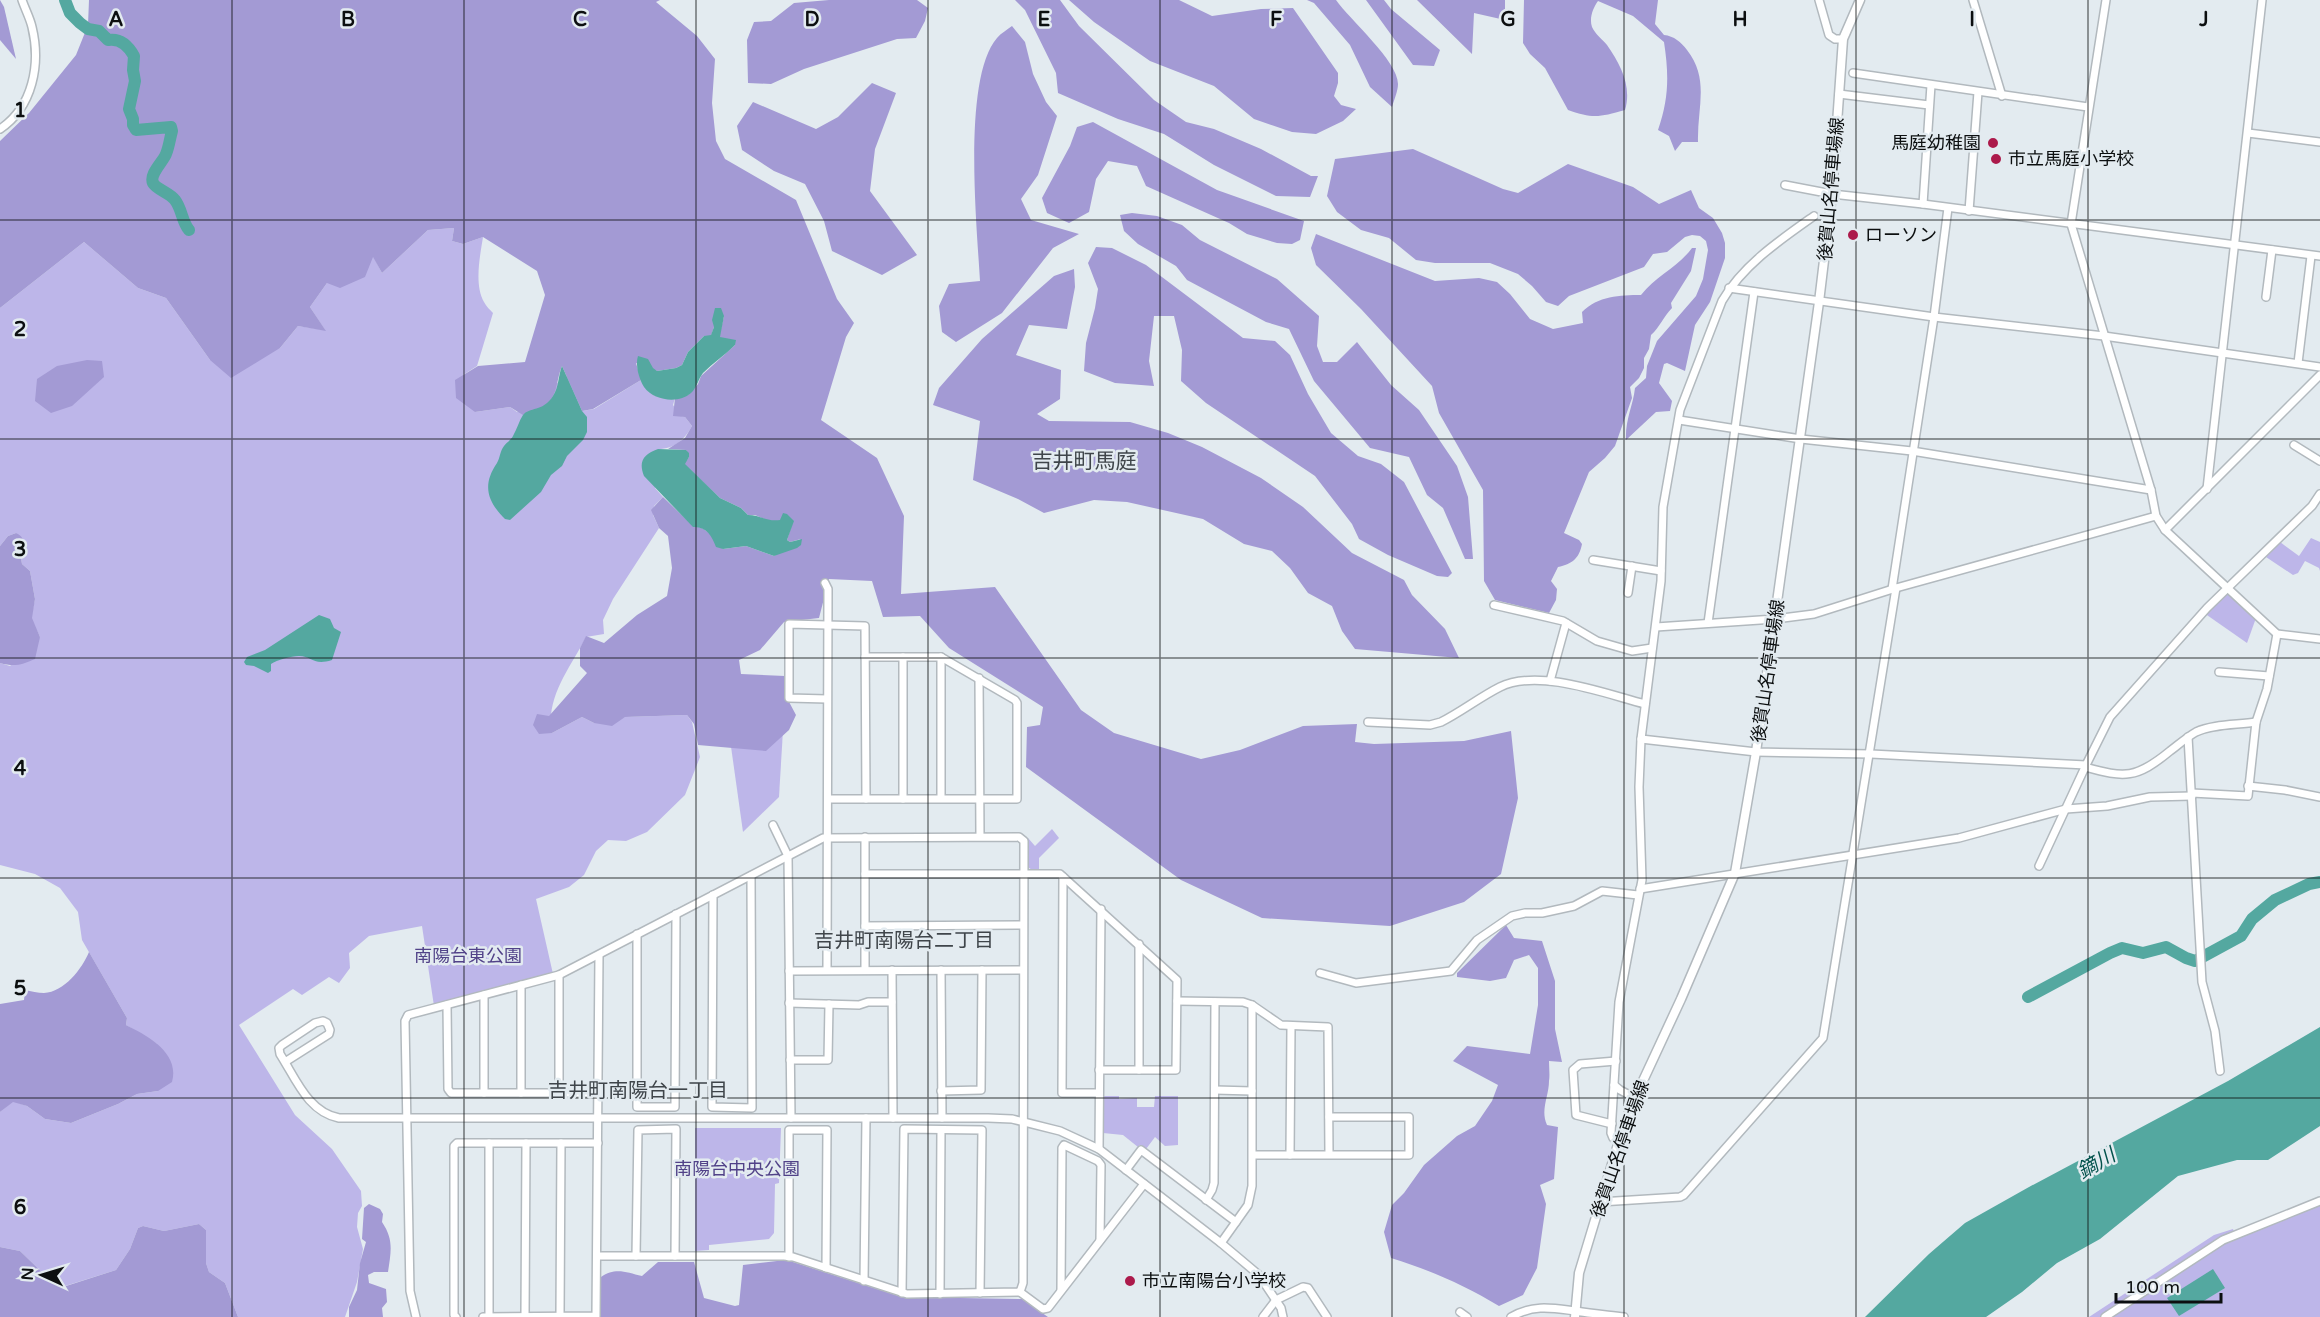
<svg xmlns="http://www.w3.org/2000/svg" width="2320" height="1317" viewBox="0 0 2320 1317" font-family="'Varela Round','Noto Sans JP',sans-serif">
<rect width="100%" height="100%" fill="#e3ebf0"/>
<!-- green -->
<g fill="#bdb6e9">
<path d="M454,228L452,241L463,244L483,237C480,256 474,285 484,302C486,306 490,310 493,313L477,366L463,375L475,412L510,407L517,412L567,376L582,411L594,409L641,380C647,395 660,400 675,398L673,405L681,416L685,417L692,426C685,439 675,449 658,449L655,488L663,497L654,506L653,515L659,528L613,599L603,620L604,634L586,637C571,667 545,697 552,733L582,717L594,723L625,717L687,715L692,722L700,757L685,795L647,832L626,841L608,840L596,851L584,875L569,887L536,899L553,974L434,1006L422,926L369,936L349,953L350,968L339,983L329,977L302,995L293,989L239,1025L295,1115L332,1149L361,1191L362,1206L358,1213L357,1227L363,1249L357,1282L345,1317H238L225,1283L209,1272L206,1263V1230L199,1224L164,1231L143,1226L138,1228L130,1249L116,1270L62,1287L49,1279L20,1251L0,1247V1112L13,1101L27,1106L45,1119L71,1123L118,1104L137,1094L158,1091L157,1044L126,1025L127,1018L82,940L78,912L60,888L35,874L0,865V663L10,666L40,637L31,618L35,599L30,571L22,564L20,553L24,549L16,533L8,536L0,546V308L84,242L138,288L166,298L210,360L280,348L298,326L325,330L310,307L327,283L373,256L382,273L428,230Z"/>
<polygon points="2311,538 2320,542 2320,571 2319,568 2305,561 2298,573 2293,575 2266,557 2280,542 2299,556"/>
<polygon points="2226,590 2256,618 2247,643 2204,613"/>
<polygon points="726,711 783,730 779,797 743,832"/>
<polygon points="1052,829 1059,838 1039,858 1039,871 1032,870 1028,867 1028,838 1035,846"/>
<polygon points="1103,1096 1119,1096 1119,1099 1137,1098 1137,1107 1154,1107 1155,1096 1178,1096 1178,1145 1165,1146 1155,1137 1146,1149 1140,1145 1138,1147 1123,1135 1103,1133"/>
<polygon points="695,1128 781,1128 779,1183 775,1184 774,1233 769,1239 709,1245 709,1250 695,1251"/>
<polygon points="2320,1198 2320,1317 2089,1317 2214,1235 2233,1229 2234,1232"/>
</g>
<!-- forest -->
<g fill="#a39ad4">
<polygon points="0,0 4,7 16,59 0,40"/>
<path d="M89,0H660L656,2L697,36L715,59L712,103L716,141L725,159L796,200L837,299L854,323L846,337L821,420L877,458L904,516L901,594L995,587L1081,710L1114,733L1201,759L1240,750L1303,726L1357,724L1355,742L1374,744L1464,741L1511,731L1518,798L1501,874L1464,902L1390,926L1262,918L1181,880L1026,767L1027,727L1040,725L1043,707L949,648L920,616L883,617L872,581L829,579L819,618L784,622L760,650L739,660L741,674L785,676L788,700L796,715L789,730L766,751L698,745L694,724L687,715L625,717L612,726L594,723L582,717L552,733L539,734L533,725L537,714L549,716L587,673L580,666V648L586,636L604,643L637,615L667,596L672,568L668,536L659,528L651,510L663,497L693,526C706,526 715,539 723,549L746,546L774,556L801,539L790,542L787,540L793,521L771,522L755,515H748L741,508L720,498L684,464L689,457L686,450L668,449L685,438L692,426L685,417L673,416L675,398L688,395L698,384L701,376L735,345L719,337L724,316L714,327L711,336H704L688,352L682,365L676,368L657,371L636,363L641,380L593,409L582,411L562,366C555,383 559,398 541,408C534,412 529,410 523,415L510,407L475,412L456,398L455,380L478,366L525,362L545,295L537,271L483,237L463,244L452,241L454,228L428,230L382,273L373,257L365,277L340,288L327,283L310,307L326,331L298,326L280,348L231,378L210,360L166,298L138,288L84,242L0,308V141L29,113L76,55L88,25Z"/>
<polygon points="829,0 917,0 928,8 925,21 916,38 897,39 804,69 771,84 748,83 747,40 754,22 771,21 794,3"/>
<polygon points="1015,0 1060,0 1079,26 1154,100 1186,122 1214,129 1261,149 1311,176 1318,176 1310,197 1276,196 1214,165 1164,134 1118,119 1058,93 1056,73 1025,10"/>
<polygon points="1069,0 1179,0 1212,16 1261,9 1293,8 1338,73 1338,83 1334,96 1341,105 1356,109 1343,121 1316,134 1292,132 1254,119 1214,86 1150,61 1094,22"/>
<path d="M1307,0H1336C1350,20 1398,61 1398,84C1398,91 1394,100 1392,107L1370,87L1350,45L1314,3Z"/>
<polygon points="1366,0 1384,0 1391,9 1440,50 1434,66 1413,65"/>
<polygon points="1417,0 1505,0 1505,20 1474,13 1472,54"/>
<path d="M1524,0H1658L1655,24L1664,35C1674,36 1681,42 1687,50C1710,79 1697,108 1698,142H1682L1675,151L1669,136L1658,130C1669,98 1669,75 1664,42L1633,16L1598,1C1593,8 1589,18 1592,27C1595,34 1603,40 1607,45C1621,65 1632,87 1625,110C1600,117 1593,119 1568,110L1545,68L1530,54L1523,43Z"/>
<path d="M1012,26L1025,42L1033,74L1046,102L1057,116L1038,175L1021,199L1031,220L1079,234L1053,248L1002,313L956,342L942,332L939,306L949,284L980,281C977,228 962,78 997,38C1001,33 1007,30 1012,26Z"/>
<polygon points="872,83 896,93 875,149 870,191 917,255 882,275 832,251 824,221 805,184 774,171 742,150 737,126 753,102 816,129 838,117"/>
<polygon points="1093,122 1217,190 1304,221 1300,240 1292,244 1277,243 1247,234 1229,223 1146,186 1137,166 1108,161 1096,179 1089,212 1069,223 1047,213 1042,198 1070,146 1077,127"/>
<path d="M1413,149L1503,189L1518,193L1568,164L1633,187L1659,204L1691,190L1699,208L1713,218L1722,233L1725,243V258L1710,302L1695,325L1685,371L1667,363L1664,364L1659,383L1672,401L1670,411L1656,412L1626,440C1625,420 1633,406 1635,388L1646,378L1647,366L1657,341L1696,296L1703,279L1708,250L1706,241L1700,236L1692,235L1685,237L1667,252L1653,254L1644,267L1569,296L1558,306L1546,302L1532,286L1518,274L1490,263H1435L1416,260L1389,238L1361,230L1337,212L1327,196L1335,159Z"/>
<polygon points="1132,213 1157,216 1182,225 1200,240 1277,279 1319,316 1317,346 1323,362 1337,362 1357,342 1391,385 1419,410 1457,466 1468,497 1473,559 1465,559 1443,508 1427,495 1409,457 1370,448 1314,381 1289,329 1266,322 1187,280 1176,266 1138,244 1124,231 1120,215"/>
<path d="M1316,234L1435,281L1479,278L1497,282L1510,294L1530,319L1553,329L1583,323L1582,312C1598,296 1620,295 1641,295C1656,276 1678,267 1692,248H1696L1691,271L1671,303L1672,308C1663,317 1660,327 1651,335L1649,349L1644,358V368L1639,378L1630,387L1632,398L1615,446L1605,458L1589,472L1564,533L1579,540L1582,544C1579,559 1572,564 1558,567L1551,581L1557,589L1556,600L1549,613L1495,600L1484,581L1483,490L1439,413L1432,386L1361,309L1316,265L1311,248Z"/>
<polygon points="1096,247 1112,248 1146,265 1243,338 1275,341 1290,355 1308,394 1331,433 1358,456 1381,464 1404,482 1452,573 1448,577 1437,576 1388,555 1359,539 1352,524 1315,476 1206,403 1181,381 1182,350 1174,316 1154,316 1149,361 1154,386 1115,383 1084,371 1086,343 1095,308 1098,289 1088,263"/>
<polygon points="1074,269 1075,287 1067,329 1029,325 1016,355 1061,370 1060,399 1037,414 1049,421 1130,422 1168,433 1202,447 1261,478 1303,507 1352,553 1404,580 1412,595 1445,629 1459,658 1355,649 1342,631 1332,606 1308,593 1290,568 1272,551 1244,544 1203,519 1127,502 1094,500 1044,513 1018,499 973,480 980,421 933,405 939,388 982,339 1054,276"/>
<polygon points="87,360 102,361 104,377 72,406 51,413 35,401 37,379 57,366"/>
<path d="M16,533C24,537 24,541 24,549L20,553L22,564L30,571L35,599L32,618L40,637L35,659C22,665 14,667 0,663V546L8,536Z"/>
<path d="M1506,925L1514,938L1542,941L1555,981V1029L1562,1062L1549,1061C1549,1068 1550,1075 1549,1081C1549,1096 1540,1110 1547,1125L1558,1127L1554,1179L1540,1185L1546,1204L1537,1268L1523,1295L1499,1306C1464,1285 1430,1270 1391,1258L1384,1232L1392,1205L1404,1193L1424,1165L1457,1136L1475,1126L1492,1101L1498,1085L1453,1061L1467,1046L1530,1054L1538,1005V968L1529,955L1514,960L1506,978L1490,981L1457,977V973Z"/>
<path d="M89,952L127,1018L126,1025C148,1036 180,1053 172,1082L158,1091L137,1094L118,1104L71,1123L45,1119L27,1106L13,1102L0,1112V1004L24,1000L25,990C31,991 38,993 44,993C64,992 82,969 89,952Z"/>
<path d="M369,1204L380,1209L383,1214L382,1222C394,1240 391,1251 388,1272H374L368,1275L369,1283L386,1289L387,1302L382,1308L383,1317H349V1307L357,1290L360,1263L366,1242L362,1239L364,1208Z"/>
<polygon points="199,1224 206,1230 206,1263 209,1272 225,1283 238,1317 0,1317 0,1247 20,1251 49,1279 63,1287 116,1270 130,1249 138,1228 143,1226 164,1231"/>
<path d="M777,1261H790L902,1297L1022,1299L1048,1317H598L601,1277C615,1267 626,1272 642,1276L658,1262H694L704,1298L735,1306L739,1305L743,1265Z"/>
</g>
<!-- water -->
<g fill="#54a8a0">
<path d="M715,308H721L724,316L720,337L736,340L735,345C725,355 713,363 703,373C698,379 697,388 691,393C679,404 654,401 644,387C639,379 635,365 638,356L648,359L653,368L657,371L676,368L682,365L688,352L704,336L711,335L714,327L712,320Z"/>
<path d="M562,366L582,411L587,417V432L583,440L567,456L562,466L551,475L541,492L510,520L505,519C487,501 482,485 497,463C500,458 500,451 504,446C507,442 511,440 513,436C517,429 519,421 523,415C529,407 543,412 553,396C559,387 558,376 562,366Z"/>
<path d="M658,449L686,450L689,453V457L685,464L720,498L741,508L748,515C760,515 767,522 780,520L783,513L787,514L794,521L787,540L790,542L802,539L801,545L797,548L774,556L746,546L723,549L716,547C712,536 706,526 693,527L644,476C638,461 644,454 658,449Z"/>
<path d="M319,615L330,619L334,628L341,632L332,660C313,666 312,656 299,656C291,656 277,660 271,664V671L268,673L254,666L246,665L244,662L247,657L265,650Z"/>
<polygon points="2320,1027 2320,1126 2268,1160 2237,1160 2178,1176 2100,1239 2057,1263 2022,1292 1986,1317 1865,1317 1929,1254 1965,1223 2029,1187 2228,1081"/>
<polygon points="2213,1269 2225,1288 2179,1316 2167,1298"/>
</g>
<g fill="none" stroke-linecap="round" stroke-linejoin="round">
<!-- river -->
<g stroke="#54a8a0" stroke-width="12">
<path d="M65,0L70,13L80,23L88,29L99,31L108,40C120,38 128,45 134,56L133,70L135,81L129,109L133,119V125L136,130L171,127L172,131C170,138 169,147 166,154C163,162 149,174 153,183C156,189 170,193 175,200C182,209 182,222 189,230"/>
<polyline points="2028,997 2110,953 2122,948 2143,953 2166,947 2186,958 2195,961 2241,936 2252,919 2275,900 2309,884 2320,882"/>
</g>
<defs>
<g id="minor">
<polyline points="1819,0 1829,35 1835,39 1843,39"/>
<polyline points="1973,0 2002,96"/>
<polyline points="2106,0 2071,224 2151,490 2156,516 2165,530 2277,634 2320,639"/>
<polyline points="1853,73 2088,107"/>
<polyline points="1839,94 1929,105"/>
<path d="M0,129C33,107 41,64 32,27C30,18 25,9 22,0"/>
<polyline points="2248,133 2320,142"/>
<polyline points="1785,185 1832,194 1923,204 2320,256"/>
<polyline points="1923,204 1931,85"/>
<polyline points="1969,211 1978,92"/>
<polyline points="1729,288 1934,317 2104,336 2320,367"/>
<polyline points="2266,297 2272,250"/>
<polyline points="2298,363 2311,256"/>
<polyline points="1679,420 1801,439 1912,451 2151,490"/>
<polyline points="2294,445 2320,461"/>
<polyline points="2207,489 2262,0"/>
<polyline points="2165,530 2320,375"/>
<polyline points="1593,560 1661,571"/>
<polyline points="825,583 828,589 827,970"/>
<polyline points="1892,589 1934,317 1948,208"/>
<polyline points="1628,593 1632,566"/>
<polyline points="1494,605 1563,621 1597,641 1632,651 1652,648"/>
<polyline points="1708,623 1754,292"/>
<polyline points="1656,627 1775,619 1814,614 1896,588 2156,516"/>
<polyline points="903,657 903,799"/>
<polyline points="941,657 941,798"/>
<polyline points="2219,672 2269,676"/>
<polyline points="979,678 980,836"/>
<polyline points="1550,681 1566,623"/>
<polyline points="827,699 789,698 789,624 865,626 866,799"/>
<path d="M1368,722L1430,725L1441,722C1461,712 1480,697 1500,687C1539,668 1606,694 1645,704"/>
<polyline points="2188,737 2202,982 2215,1031 2220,1071"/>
<polyline points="1641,739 1756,752 1871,754 2086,765"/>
<path d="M2085,767C2125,778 2136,779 2170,751C2178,745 2187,737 2196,732C2213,724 2238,725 2256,722"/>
<polyline points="2248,786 2285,790 2320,797"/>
<polyline points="2192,793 2248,796 2256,722 2267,689 2277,634"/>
<polyline points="828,799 1017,799 1017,703 1015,700 941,657 865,657"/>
<polyline points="773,825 788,856 791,1118"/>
<polyline points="865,837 865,970"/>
<polyline points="2039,866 2086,765 2110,717 2207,608 2312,506 2320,494"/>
<polyline points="865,874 1060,874 1177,980 1176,1070 1099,1070"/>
<polyline points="1063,877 1062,1093 1099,1093"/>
<polyline points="1640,889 1959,838 2066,809 2107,806 2150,797 2192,796"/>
<polyline points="713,895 712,1107 752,1108 751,876"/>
<polyline points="865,926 1023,925"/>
<polyline points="637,934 637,1107 675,1107 676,914"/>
<polyline points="892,970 893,1118"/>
<polyline points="941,970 942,1118"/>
<polyline points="789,971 1022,970"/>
<polyline points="1320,973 1356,983 1451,971 1477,940 1512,916 1525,913 1542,913 1574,906 1602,891 1638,895"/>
<polyline points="521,985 521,1093"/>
<polyline points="484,995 484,1093"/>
<polyline points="1177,1001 1243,1002 1252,1005 1281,1025 1328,1027 1329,1154"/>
<polyline points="789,1003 859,1005 868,1002 892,1002"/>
<polyline points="447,1005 448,1089 451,1093 598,1093"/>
<polyline points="790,1060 828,1060 829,1004"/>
<path d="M285,1062L329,1034L330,1030L327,1023L323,1021L315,1023L282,1045L279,1048L280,1054C296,1079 308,1112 339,1118H988L1012,1119L1060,1131L1099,1149L1221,1243L1259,1275L1281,1308L1283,1317"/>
<polyline points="1139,1070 1139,944"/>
<polyline points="1614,1085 1620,1090 1635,1098"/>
<polyline points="1215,1090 1252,1091"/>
<polyline points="941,1091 981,1090 982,970"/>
<polyline points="559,1093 559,975"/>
<polyline points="1612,1124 1576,1115 1573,1070 1580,1064 1616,1061"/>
<path d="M1619,1141L1613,1138L1611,1133L1619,1002L1642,880L1639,787L1641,739L1661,581L1663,507L1680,410L1722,301C1743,265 1780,240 1814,216"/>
<polyline points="1099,1149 1101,909"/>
<polyline points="1253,1155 1409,1155 1409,1117 1329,1117"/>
<polyline points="1290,1155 1291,1027"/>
<polyline points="1126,1170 1141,1150 1236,1222"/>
<polyline points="1206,1200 1212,1190 1214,1183 1215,1002"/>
<polyline points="1600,1202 1680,1197 1684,1195 1823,1038 1896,588"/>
<polyline points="1221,1243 1248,1205 1252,1186 1252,1005"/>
<polyline points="636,1256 638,1130 676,1129 675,1256"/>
<polyline points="789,1257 789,1130 827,1130 826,1268"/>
<polyline points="864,1281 866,1118"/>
<polyline points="1061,1290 1062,1148 1064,1145 1098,1161 1101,1165 1100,1240"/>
<polyline points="1020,1292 1043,1309 1048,1308 1144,1184"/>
<polyline points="902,1293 904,1129 982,1130 980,1293"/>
<polyline points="940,1294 941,1130"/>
<polyline points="1460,1312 1467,1317"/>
<polyline points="560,1316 561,1143"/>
<polyline points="416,1317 410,1291 405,1021 408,1015 559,975 823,838 1019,837 1024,841 1023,1283 1020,1292 907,1294 793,1257 784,1256 597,1256"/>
<polyline points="456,1317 454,1315 454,1146 457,1143 598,1143"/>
<polyline points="483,1317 596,1316 599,955"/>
<polyline points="489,1317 489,1143"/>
<polyline points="525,1317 526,1143"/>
<polyline points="1263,1317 1276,1300 1303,1287 1308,1288 1327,1317"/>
<path d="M1511,1317C1534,1304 1552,1308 1576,1311C1592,1314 1608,1315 1624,1317"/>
<polyline points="2105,1317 2223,1240 2320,1201"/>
</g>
<polyline id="major" points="1575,1317 1579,1273 1619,1141 1635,1098 1681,999 1735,873 1756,752 1819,302 1832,194 1843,39 1860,0"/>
</defs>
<!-- minor casing -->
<use href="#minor" stroke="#b2b9be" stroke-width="10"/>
<!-- major casing -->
<use href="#major" stroke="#b2b9be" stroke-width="11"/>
<!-- minor -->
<use href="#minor" stroke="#fff" stroke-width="7"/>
<!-- major -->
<use href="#major" stroke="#fff" stroke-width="8"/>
</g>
<!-- grid -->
<path fill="none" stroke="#0c0f10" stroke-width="1.5" stroke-opacity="0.55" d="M232,0V1317M464,0V1317M696,0V1317M928,0V1317M1160,0V1317M1392,0V1317M1624,0V1317M1856,0V1317M2088,0V1317M0,220H2320M0,439H2320M0,658H2320M0,878H2320M0,1098H2320"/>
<!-- markers -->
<g fill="#ac1a4b" stroke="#e3ebf0" stroke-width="2">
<circle cx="1993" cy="143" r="6"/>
<circle cx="1996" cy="159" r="6"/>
<circle cx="1853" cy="235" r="6"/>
<circle cx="1130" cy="1281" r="6"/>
</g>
<g text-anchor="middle" stroke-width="5" stroke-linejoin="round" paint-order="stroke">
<!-- poi labels -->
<g font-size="18" fill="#0c0f10" stroke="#e3ebf0" text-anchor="start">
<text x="1981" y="149" text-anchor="end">馬庭幼稚園</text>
<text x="2008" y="165">市立馬庭小学校</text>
<text x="1865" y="241">ローソン</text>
<text x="1142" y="1287">市立南陽台小学校</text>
</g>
<!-- street labels -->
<g font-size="18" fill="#0c0f10" stroke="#e3ebf0">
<text transform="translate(1831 189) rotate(-85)" y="6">後賀山名停車場線</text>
<text transform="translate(1768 671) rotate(-82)" y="6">後賀山名停車場線</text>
<text transform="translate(1620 1149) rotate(-71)" y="6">後賀山名停車場線</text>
</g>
<!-- park labels -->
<g font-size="18" fill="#514288" stroke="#e3ebf0">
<text x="468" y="962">南陽台東公園</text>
<text x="737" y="1175">南陽台中央公園</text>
</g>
<!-- neighbourhood labels -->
<g font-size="20" fill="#3f454a" stroke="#e3ebf0">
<text x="904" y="947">吉井町南陽台二丁目</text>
<text x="638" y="1097">吉井町南陽台一丁目</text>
</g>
<!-- water labels -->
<g font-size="20" font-style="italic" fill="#03524c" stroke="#e3ebf0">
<text transform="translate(2096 1163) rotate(-30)" y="7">鏑川</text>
</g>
<!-- quarter labels -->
<g font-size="21" fill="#3f454a" stroke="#e3ebf0">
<text x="1084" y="468">吉井町馬庭</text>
</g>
</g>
<g font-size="20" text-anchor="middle" font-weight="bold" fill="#0c0f10" stroke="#e3ebf0" stroke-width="5" stroke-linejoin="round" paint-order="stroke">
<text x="116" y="26">A</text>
<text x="348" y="26">B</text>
<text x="580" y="26">C</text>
<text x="812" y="26">D</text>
<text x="1044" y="26">E</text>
<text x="1276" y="26">F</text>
<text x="1508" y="26">G</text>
<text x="1740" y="26">H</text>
<text x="1972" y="26">I</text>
<text x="2204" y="26">J</text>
<text x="20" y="117">1</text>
<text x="20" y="336">2</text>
<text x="20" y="556">3</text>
<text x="20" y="775">4</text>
<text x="20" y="995">5</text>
<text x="20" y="1214">6</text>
</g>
<!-- north arrow -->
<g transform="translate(42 1275) rotate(274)" stroke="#e3ebf0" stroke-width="4.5" paint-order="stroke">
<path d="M0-4.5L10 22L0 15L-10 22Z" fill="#0c0f10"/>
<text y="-9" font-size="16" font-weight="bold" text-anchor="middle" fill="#0c0f10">N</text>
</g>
<!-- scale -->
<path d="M2116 1293v9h105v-9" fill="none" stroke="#0c0f10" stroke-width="3"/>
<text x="2125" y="1293" font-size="18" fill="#0c0f10" stroke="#e3ebf0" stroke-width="4.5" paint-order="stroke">100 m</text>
</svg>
